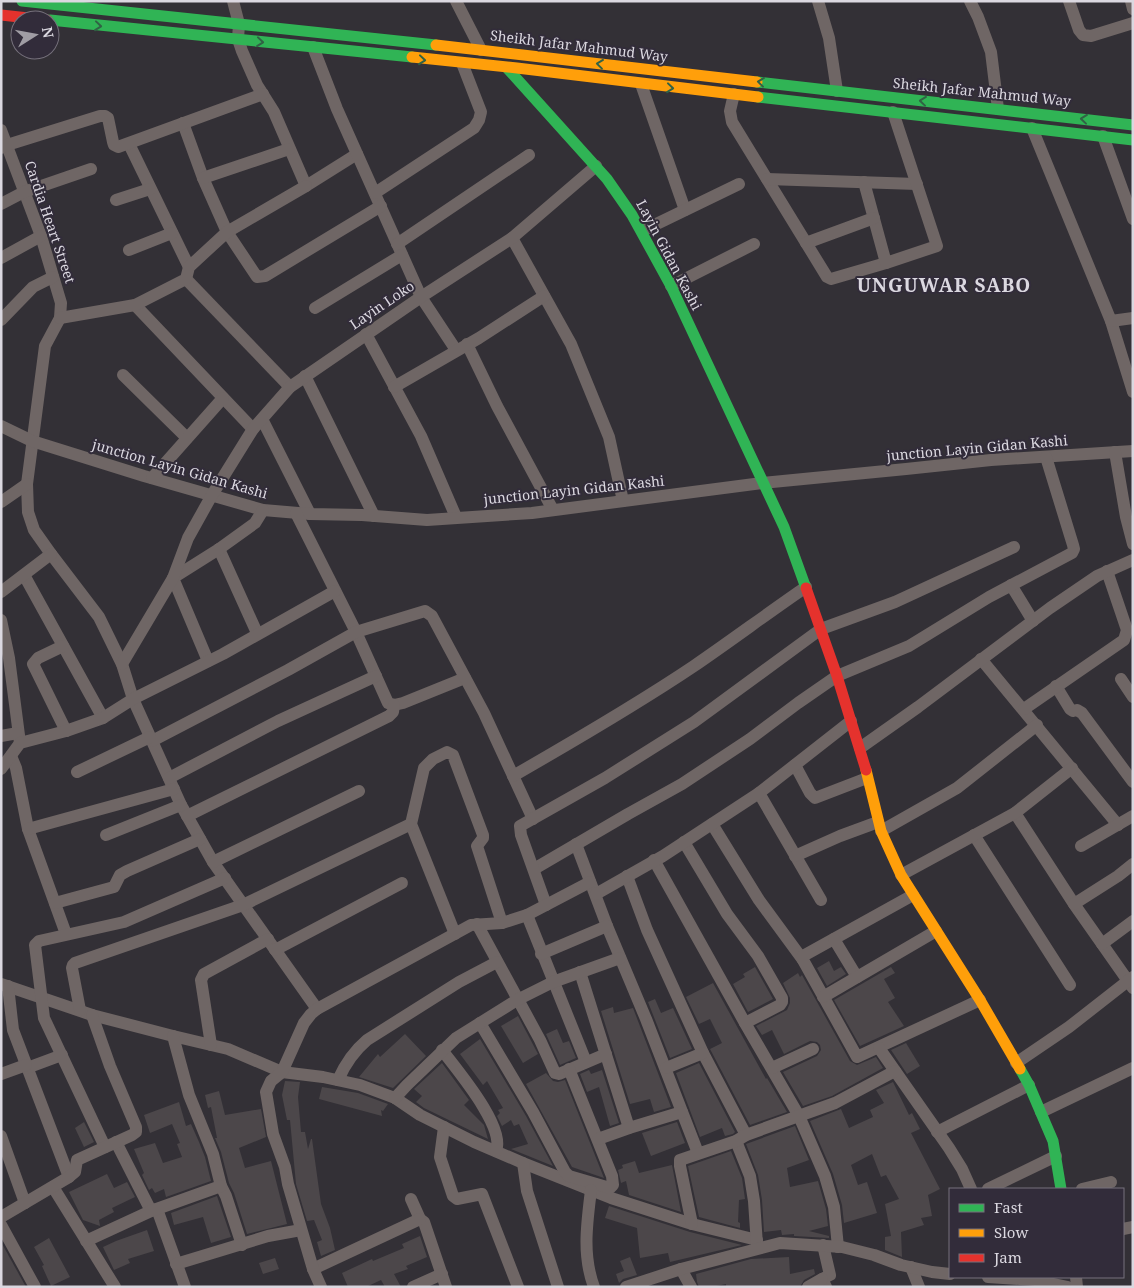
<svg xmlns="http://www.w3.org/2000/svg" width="1134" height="1288" viewBox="0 0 1134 1288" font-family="'Noto Serif',serif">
<rect width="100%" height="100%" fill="#333036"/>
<!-- building -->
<g fill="#4c474a">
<polygon points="829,961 834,971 841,967 846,974 827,986 817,968"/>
<polygon points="755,967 773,999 748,1012 733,984 745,977 743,974"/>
<polygon points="891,967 895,973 884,979 895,998 888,1002 904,1026 860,1046 834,1000"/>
<polygon points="798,973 800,977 802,975 850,1061 857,1065 876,1057 883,1068 832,1096 803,1106 783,1072 817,1056 821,1050 820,1045 817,1042 810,1041 784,1054 772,1030 762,1035 756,1026 787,1010 790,1003 790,998 783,983"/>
<polygon points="713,983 766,1079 767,1078 787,1112 750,1125 710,1049 722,1043 710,1019 699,1024 686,997"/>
<polygon points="655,999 661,1013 673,1008 692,1049 670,1058 648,1002"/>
<polygon points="613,1007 614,1013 633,1008 671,1107 654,1112 650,1099 630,1104 601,1011"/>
<polygon points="518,1016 538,1054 523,1063 501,1026"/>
<polygon points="557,1029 563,1043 569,1041 576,1058 560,1065 546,1034"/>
<polygon points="405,1034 426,1056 393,1088 359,1077 378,1054 380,1057"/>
<polygon points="480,1039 526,1116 553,1166 511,1149 528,1144 519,1124 514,1126 511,1120 502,1126 497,1116 500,1113 498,1110 503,1108 487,1081 483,1085 460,1054"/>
<polygon points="906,1043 920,1066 907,1074 891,1050"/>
<polygon points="442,1063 469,1100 464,1105 484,1125 488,1139 424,1108 416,1102 422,1096 414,1089"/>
<polygon points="699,1063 735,1132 733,1134 725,1136 722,1128 700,1137 676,1073"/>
<polygon points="589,1070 591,1074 602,1070 619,1123 610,1126 599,1087 587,1092 580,1074"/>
<polygon points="546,1073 553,1081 558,1082 565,1080 604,1178 572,1167 526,1084"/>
<polygon points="285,1081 300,1082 298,1097 301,1132 305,1132 308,1149 311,1139 312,1139 321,1204 330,1228 335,1250 321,1256 317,1242 322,1240 314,1220 307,1221 296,1184 290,1120 287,1120 282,1095"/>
<polygon points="893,1082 909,1115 912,1113 920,1129 911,1133 940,1189 928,1195 932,1216 921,1218 924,1225 901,1232 902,1257 885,1250 885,1237 891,1236 885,1204 899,1199 886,1175 881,1177 872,1154 851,1165 858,1185 867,1182 877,1213 844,1223 842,1205 833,1174 810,1121 841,1109 849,1128 873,1117 870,1110 884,1103 876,1090"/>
<polygon points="322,1087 358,1093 388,1104 383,1111 381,1110 382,1116 319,1099"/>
<polygon points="219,1091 225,1115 261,1109 266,1137 239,1148 245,1168 271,1161 287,1224 247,1234 234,1193 229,1183 221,1152 215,1138 217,1138 211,1107 208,1108 205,1095"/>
<polygon points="179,1102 186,1126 191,1124 199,1142 205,1157 211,1181 166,1197 164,1189 155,1193 152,1188 149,1190 142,1175 144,1173 134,1149 155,1143 163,1163 182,1157 177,1144 180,1143 172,1124 150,1133 144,1115"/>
<polygon points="84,1122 94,1142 84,1147 75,1128"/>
<polygon points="677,1122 685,1143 651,1156 642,1133"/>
<polygon points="795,1126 809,1160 787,1168 790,1187 818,1181 826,1209 828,1226 809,1231 829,1236 829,1238 794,1236 794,1234 782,1235 781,1230 764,1232 762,1200 758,1175 746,1144"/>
<polygon points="731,1151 742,1178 745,1199 739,1200 738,1222 740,1223 740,1228 699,1217 688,1166"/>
<polygon points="635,1161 639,1173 672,1165 681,1212 629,1195 626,1181 621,1183 618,1170 623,1168 622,1165"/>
<polygon points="107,1174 114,1188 127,1182 135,1197 112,1208 114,1212 99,1220 100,1226 83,1220 69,1192"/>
<polygon points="217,1196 231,1237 211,1243 203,1217 174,1225 171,1213"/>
<polygon points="609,1206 690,1232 742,1245 670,1262 668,1253 640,1258 637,1228 605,1218"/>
<polygon points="147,1230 154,1251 128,1259 130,1263 114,1270 103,1247 116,1241"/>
<polygon points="420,1236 427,1257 406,1266 408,1269 394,1274 401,1287 385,1287 381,1280 366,1287 348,1287 342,1273 372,1259 373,1261 404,1248 402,1244"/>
<polygon points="49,1238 70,1277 51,1286 42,1266 44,1265 34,1247"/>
<polygon points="1,1242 26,1287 1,1287"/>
<polygon points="630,1257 637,1275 623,1279 619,1283 616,1274 624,1271 620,1261"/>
<polygon points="789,1257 790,1274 814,1269 815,1274 804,1280 800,1287 726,1287 726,1284 712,1287 699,1287 697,1282 696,1274 751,1259"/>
<polygon points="275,1258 279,1269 263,1274 259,1263"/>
</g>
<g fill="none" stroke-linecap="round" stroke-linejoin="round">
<!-- street -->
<g stroke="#6f6665" stroke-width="12">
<polyline points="233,1 239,24 238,39 242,51 257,85 274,112 306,186 357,154"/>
<polyline points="456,1 481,50"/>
<polyline points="818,1 829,38 837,91"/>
<polyline points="970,1 978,17 991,52 998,109"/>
<polyline points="1069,1 1079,30 1083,35 1091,36 1133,23"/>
<polyline points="1131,1 1133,9"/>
<polyline points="313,47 337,109 421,297 456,350"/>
<polyline points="641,84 685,210"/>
<polyline points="734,94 730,111 732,122 827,277 831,279 886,263"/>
<polyline points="183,123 203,178 227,232 257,277 265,276 381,206"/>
<polyline points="1032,128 1111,321 1133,392"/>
<polyline points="1,130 41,236 61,303 60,318 45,346 27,484 28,512 34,530 51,554 99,617 122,664 133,699 181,805 213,862 317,1009"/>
<polyline points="1103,136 1133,219"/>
<polyline points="129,144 189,267"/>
<polyline points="1,148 7,145 100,116 105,116 108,118 113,142 114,145 118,147 263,94"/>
<polyline points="203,178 289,149"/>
<polyline points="767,179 917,184"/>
<polyline points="864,182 886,263 937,246 893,112"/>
<polyline points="375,193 474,128 479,120 481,112 462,63"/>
<polyline points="116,200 150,189"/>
<polyline points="1,204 24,192 91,169"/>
<polyline points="642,231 739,184"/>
<polyline points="512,238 571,344 609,437 623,501"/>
<polyline points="806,243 874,218"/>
<polyline points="397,244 529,155"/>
<polyline points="129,250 172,233"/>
<polyline points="1,258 41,236"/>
<polyline points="186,279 290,387"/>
<polyline points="671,286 754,244"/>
<polyline points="135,305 253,429"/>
<polyline points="315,308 402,255"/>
<polyline points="60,318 135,305 186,279 189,267 227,232 306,186"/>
<polyline points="1,320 33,287 53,277"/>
<polyline points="1111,321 1133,318"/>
<polyline points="366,334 421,436 456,517"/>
<polyline points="467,344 497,406 553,510"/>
<polyline points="123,375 187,438"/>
<polyline points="305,376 374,516"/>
<polyline points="394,387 479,338 544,296"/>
<polyline points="262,419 310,514"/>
<polyline points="1,426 32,441 144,476 263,510 310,514 362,515 427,520 532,513 762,483 906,469 991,460 1133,451"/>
<polyline points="1115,452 1126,517 1133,544"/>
<polyline points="152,478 223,398"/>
<polyline points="1,502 27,484"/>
<polyline points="296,513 356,632 388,703 394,705 403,703 465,678"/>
<polyline points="219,549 257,633"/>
<polyline points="24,575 103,718"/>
<polyline points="1011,585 1033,621"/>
<polyline points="1,592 51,554"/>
<polyline points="1,620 9,658 20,743"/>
<polyline points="63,646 38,658 33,664 66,731"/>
<polyline points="981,659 1118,825"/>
<polyline points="208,661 173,578 219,549 255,523 263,510"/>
<polyline points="122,664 173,578 188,538 212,495 253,429 290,387 421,297 512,238 596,166"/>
<polyline points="1121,679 1133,697"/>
<polyline points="1056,686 1070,709 1073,711 1077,710 1082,713 1133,782"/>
<polyline points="1024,709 1124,640 1127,630 1107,571"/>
<polyline points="1,736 18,733"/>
<polyline points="152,741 288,670 356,632 425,611 432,616 484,713 533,819"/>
<polyline points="860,748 918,707 1050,608 1097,576 1133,560"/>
<polyline points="11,756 16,768 28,829 66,934"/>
<polyline points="795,765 810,793 815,798 867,778"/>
<polyline points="1,769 20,743 66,731 103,718 133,699 223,654 335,591"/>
<polyline points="77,772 150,737"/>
<path d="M513,776C574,741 636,705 694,666C732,640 768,613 806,587"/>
<polyline points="169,778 278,721 376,676"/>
<polyline points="759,793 821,900"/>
<polyline points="1015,813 1074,904 1133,988"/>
<polyline points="187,816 389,716 393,712 394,705"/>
<polyline points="712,824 759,900 803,960"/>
<polyline points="28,829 174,789"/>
<polyline points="881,831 957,788 1037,725"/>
<polyline points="106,835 181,805"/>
<polyline points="974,835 1070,985"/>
<polyline points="684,842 727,914 758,956 782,998 782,1002 780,1005 745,1023"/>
<polyline points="576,844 607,926 646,1019 698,1153"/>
<polyline points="1081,846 1133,816"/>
<polyline points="795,856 840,836 878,822"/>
<polyline points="654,860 745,1023 799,1116 825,1176 834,1207 838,1247"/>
<polyline points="213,862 359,791"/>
<polyline points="534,869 628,814 682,784 750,739 798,703 837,676 909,646 989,597 1072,553 1074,549 1073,545 1046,457"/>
<polyline points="901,875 1015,813 1072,768"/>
<polyline points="627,876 647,930 703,1053 746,1135"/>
<polyline points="596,894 663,856 759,793 851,721"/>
<polyline points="913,895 803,956 803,960 857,1057 980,1000"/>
<polyline points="55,903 114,887 120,875 127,871 200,839"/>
<polyline points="1074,904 1118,876 1133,864"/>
<polyline points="546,905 521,835 520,826 605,778 694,722 821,629 895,602 1014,547"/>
<polyline points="527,915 586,1062"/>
<polyline points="477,924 540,1040 555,1073 559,1074 606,1054"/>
<polyline points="455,934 411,824 424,768 433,759 447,752 453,755 483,835 483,838 477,846 502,923"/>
<polyline points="834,939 857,977"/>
<polyline points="1102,944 1133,921"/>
<polyline points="275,950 402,883"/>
<polyline points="541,954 607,926"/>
<polyline points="580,972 629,1128"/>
<polyline points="1,984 92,1015 173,1036 228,1049 282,1072 323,1077 360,1085 395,1098 420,1115 474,1142 523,1163 611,1198 692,1224 757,1240"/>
<polyline points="8,986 13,1030 69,1177"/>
<polyline points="823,997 936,931"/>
<polyline points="80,1010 72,968 73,965 75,963 243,905 411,824"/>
<polyline points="480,1023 533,1112 565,1172 569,1176 610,1188 613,1185 612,1176 569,1069"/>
<polyline points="173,1036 189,1095 213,1154 221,1186 226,1196 242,1245"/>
<polyline points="211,1045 201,980 204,974 268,939"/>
<polyline points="879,1048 949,1148 962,1169 971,1189"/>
<path d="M442,1050C457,1070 506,1127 496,1151"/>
<polyline points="1016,1063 1069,1027 1133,977"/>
<polyline points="27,1068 62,1055"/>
<polyline points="666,1068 703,1053"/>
<polyline points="772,1068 813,1049"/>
<polyline points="1,1074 26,1065"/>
<path d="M338,1080C345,1064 354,1051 367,1040L459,982L497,962"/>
<polyline points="395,1098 407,1085 456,1038 480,1023 517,1000 553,982 620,958"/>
<polyline points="1041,1112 1133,1068"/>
<polyline points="444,1127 440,1157 453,1196 457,1199 482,1194 518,1287"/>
<polyline points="937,1132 1029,1085"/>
<polyline points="1,1136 25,1203"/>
<polyline points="598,1139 629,1128 682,1112"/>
<polyline points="736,1141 750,1176 754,1201 757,1245"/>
<polyline points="116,1142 151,1211"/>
<polyline points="105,1147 44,1018 35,945 39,941 124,922 225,878"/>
<polyline points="523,1163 527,1191 558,1287"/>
<polyline points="53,1187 115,1287"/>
<polyline points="988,1189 1056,1156"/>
<polyline points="1082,1189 1111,1182"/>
<path d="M591,1190C587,1223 582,1255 594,1287"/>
<polyline points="411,1199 420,1219 424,1222 446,1287"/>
<polyline points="157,1209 185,1287"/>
<polyline points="1,1217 69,1177 75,1172 77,1160 132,1135 136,1132 136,1127 110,1066 92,1015"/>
<polyline points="692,1224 680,1166 680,1160 736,1141 746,1135 835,1103 895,1071"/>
<polyline points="1,1225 35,1287"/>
<polyline points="1123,1229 1133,1227"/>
<polyline points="86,1241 151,1211 221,1186"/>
<polyline points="823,1245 830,1275 822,1279 826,1287"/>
<polyline points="176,1264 268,1236 301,1230"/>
<polyline points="911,1267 919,1287"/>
<polyline points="313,1269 420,1219"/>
<polyline points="681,1269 691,1287"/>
<polyline points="988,1277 1035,1280 1068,1287"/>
<polyline points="1076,1277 1077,1287"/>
<polyline points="321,1287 313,1269 288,1184 285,1167 273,1134 266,1092 271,1081 282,1072 304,1023 311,1014 317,1009 471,925 502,923 527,915 590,882"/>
<polyline points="413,1287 442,1274"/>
<polyline points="626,1287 681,1269 780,1243 842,1247 874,1255 901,1265 932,1272 950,1274"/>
<polyline points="808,1287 822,1279"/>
</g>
<!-- fast -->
<g stroke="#30b455" stroke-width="11">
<polyline points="22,1 436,45"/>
<polyline points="50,20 412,57"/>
<polyline points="507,68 607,179 632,215 671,286 784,527 806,588"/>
<polyline points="757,82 1133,125"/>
<polyline points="758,97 1133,140"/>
<polyline points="1020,1069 1029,1085 1053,1141 1061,1189"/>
</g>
<!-- slow -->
<g stroke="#ff9f0a" stroke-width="11">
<polyline points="436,45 757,82"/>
<polyline points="412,57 517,68 758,97"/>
<polyline points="866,770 881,831 901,875 980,1000 1020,1069"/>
</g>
<!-- jam -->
<g stroke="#e5322d" stroke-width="11">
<polyline points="1,15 47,20"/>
<polyline points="806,588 837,676 866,770"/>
</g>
</g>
<!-- one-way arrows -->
<defs><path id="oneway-chevron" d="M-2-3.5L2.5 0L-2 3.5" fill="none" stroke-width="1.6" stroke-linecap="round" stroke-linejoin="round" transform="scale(1.25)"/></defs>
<g stroke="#316245">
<use href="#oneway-chevron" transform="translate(98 26) rotate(6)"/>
<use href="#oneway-chevron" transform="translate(260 42) rotate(6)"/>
<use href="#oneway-chevron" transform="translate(422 60) rotate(6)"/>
<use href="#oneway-chevron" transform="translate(600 64) rotate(-173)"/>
<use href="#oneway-chevron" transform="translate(761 82) rotate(-173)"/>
<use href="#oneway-chevron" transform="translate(670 88) rotate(6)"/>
<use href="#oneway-chevron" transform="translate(923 101) rotate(-174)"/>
<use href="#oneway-chevron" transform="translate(1084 119) rotate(-174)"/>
</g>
<g text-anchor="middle" stroke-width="4" stroke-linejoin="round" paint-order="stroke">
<!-- street labels -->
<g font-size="14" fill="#dbd8e0" stroke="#322c3a">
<text transform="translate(579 46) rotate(7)" y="5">Sheikh Jafar Mahmud Way</text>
<text transform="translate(982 92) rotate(6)" y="5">Sheikh Jafar Mahmud Way</text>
<text transform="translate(50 222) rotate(71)" y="5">Cardia Heart Street</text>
<text transform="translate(669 255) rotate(62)" y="5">Layin Gidan Kashi</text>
<text transform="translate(382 305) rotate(-34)" y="5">Layin Loko</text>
<text transform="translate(977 448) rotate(-5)" y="5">junction Layin Gidan Kashi</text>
<text transform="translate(180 469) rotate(16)" y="5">junction Layin Gidan Kashi</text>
<text transform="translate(574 490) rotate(-6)" y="5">junction Layin Gidan Kashi</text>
</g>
<!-- district labels -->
<g font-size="19" font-weight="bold" letter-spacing="1" fill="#dbd8e0" stroke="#322c3a">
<text x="944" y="292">UNGUWAR SABO</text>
</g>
</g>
<!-- border -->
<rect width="1134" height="1288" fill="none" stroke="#dbd8e0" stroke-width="5"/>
<!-- legend -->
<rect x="949" y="1188" width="175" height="90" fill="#322c3a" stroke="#76717c"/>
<rect x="959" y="1204" width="25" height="8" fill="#30b455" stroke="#76717c"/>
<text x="994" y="1213" font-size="15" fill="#dbd8e0">Fast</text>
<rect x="959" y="1229" width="25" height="8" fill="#ff9f0a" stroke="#76717c"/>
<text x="994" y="1238" font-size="15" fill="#dbd8e0">Slow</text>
<rect x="959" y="1254" width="25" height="8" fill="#e5322d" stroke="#76717c"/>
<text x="994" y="1263" font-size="15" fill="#dbd8e0">Jam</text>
<!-- north arrow -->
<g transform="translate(35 35) rotate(79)"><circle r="24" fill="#322c3a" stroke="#76717c"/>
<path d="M0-4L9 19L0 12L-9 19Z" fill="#a09da4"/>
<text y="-8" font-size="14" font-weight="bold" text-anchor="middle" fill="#dbd8e0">N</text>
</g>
</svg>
